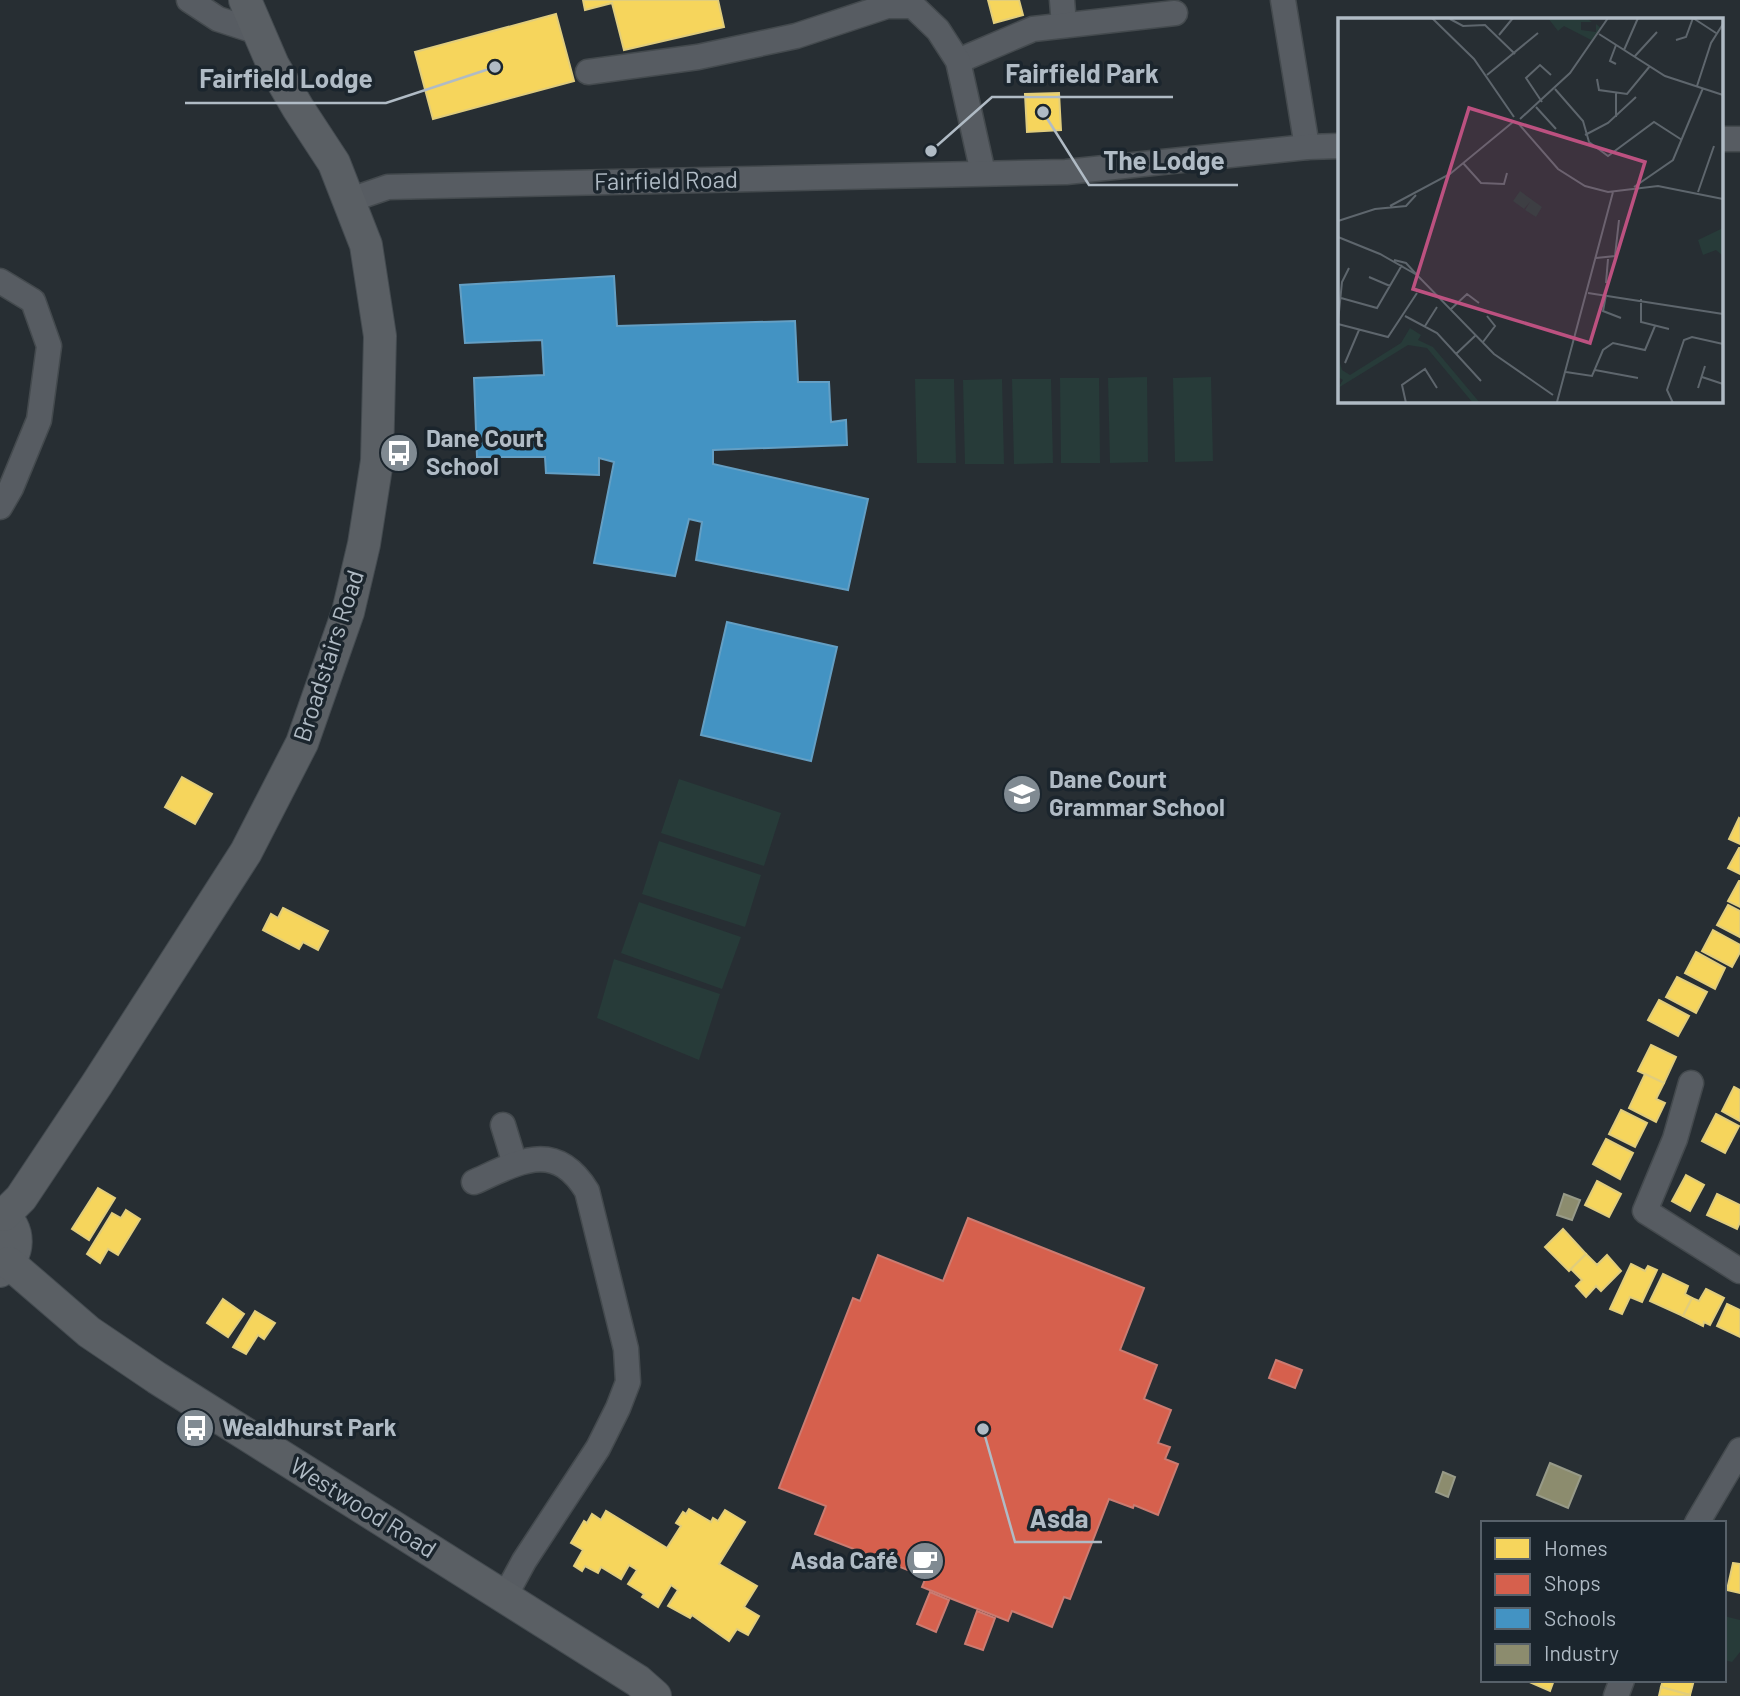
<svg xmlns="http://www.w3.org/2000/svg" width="1740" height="1696" viewBox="0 0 1740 1696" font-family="Barlow,sans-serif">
<rect width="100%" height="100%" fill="#272e33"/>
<!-- green -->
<g fill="#273b39">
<polygon points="1147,377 1148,462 1110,463 1108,378"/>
<polygon points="1211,377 1213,461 1175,462 1173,378"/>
<polygon points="1060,378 1099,378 1100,463 1061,463"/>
<polygon points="915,379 954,379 956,463 917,463"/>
<polygon points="1002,379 1004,464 965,464 963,380"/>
<polygon points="1012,379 1051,379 1053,463 1014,464"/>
<polygon points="679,779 781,813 764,866 661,833"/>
<polygon points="659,841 761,875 745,927 642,894"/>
<polygon points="639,902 741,937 722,989 621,953"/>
<polygon points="614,959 720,994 699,1060 597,1018"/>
<polygon points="1724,1616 1740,1620 1740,1652 1732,1662 1724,1660"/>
</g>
<!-- homes -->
<g fill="#f6d55c" stroke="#e1cd7c" stroke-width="2">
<polygon points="583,0 718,0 724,27 624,50 612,3 585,10"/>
<polygon points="988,0 1019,0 1023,15 994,23"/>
<polygon points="556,14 574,81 433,119 415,52"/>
<polygon points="1059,93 1061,130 1027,132 1025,94"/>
<polygon points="182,777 212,794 195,824 165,807"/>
<polygon points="1739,818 1740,819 1740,844 1729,839"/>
<polygon points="1739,848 1740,848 1740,874 1728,868"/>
<polygon points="1739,881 1740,881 1740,907 1728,901"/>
<polygon points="1728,905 1740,911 1740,937 1717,925"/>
<polygon points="283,908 328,931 318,950 303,942 299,949 263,930 271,914 278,918"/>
<polygon points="1713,930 1740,945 1740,952 1732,967 1702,951"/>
<polygon points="1696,952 1725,968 1715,989 1685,973"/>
<polygon points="1677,977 1707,992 1696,1013 1666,997"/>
<polygon points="1659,1000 1689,1016 1678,1036 1648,1020"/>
<polygon points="1651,1045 1676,1057 1664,1083 1638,1071"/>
<polygon points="1645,1074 1664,1083 1656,1099 1665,1103 1656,1122 1629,1108"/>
<polygon points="1734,1087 1740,1090 1740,1121 1722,1111"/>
<polygon points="1621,1110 1647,1123 1635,1147 1609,1134"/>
<polygon points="1716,1114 1739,1126 1725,1153 1702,1141"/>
<polygon points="1606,1139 1633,1153 1620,1179 1593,1164"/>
<polygon points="1686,1175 1704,1185 1690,1211 1672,1201"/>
<polygon points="1597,1181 1621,1194 1609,1217 1585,1205"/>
<polygon points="98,1188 115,1198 89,1240 72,1229"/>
<polygon points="1717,1194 1740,1205 1740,1222 1737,1229 1707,1215"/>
<polygon points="126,1210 140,1219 118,1255 108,1249 100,1263 87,1254 112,1213 121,1218"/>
<polygon points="1563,1229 1586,1254 1569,1271 1545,1247"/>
<polygon points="1586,1254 1597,1265 1607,1255 1621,1271 1601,1291 1596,1286 1586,1297 1576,1286 1582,1280 1571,1269"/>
<polygon points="1631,1264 1645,1271 1648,1266 1657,1270 1642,1302 1630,1297 1622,1314 1610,1309"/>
<polygon points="1663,1274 1688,1286 1685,1294 1692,1298 1683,1316 1650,1301"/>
<polygon points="1706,1289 1724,1298 1710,1325 1704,1322 1703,1326 1683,1316 1692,1298 1699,1301"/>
<polygon points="223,1299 244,1314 228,1337 207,1323"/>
<polygon points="1727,1304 1740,1310 1740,1337 1717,1326"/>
<polygon points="255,1311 275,1323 264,1339 258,1335 246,1354 233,1347"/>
<polygon points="689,1509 711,1522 713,1518 718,1521 725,1510 745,1522 719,1564 757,1586 744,1607 759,1616 748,1635 737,1629 729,1641 692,1615 690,1618 668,1606 678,1590 671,1585 658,1607 642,1597 644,1594 628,1584 637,1570 629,1565 621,1579 601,1567 598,1573 585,1566 582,1571 574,1566 583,1550 571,1543 584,1521 587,1523 592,1514 601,1520 606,1511 667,1548 681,1526 676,1523 683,1512 686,1514"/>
<polygon points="1733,1563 1740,1564 1740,1593 1727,1590"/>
<polygon points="1525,1680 1554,1680 1550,1691"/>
<polygon points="1663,1680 1694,1680 1690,1695 1661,1687"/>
<polygon points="1661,1687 1690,1695 1690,1696 1659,1696"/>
</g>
<!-- shops -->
<g fill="#d6604d" stroke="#cb7b71" stroke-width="2">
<polygon points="968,1218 1144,1288 1120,1350 1157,1365 1144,1399 1171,1410 1158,1443 1170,1447 1165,1459 1178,1464 1158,1515 1134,1505 1133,1508 1109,1499 1070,1599 1064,1597 1052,1627 1012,1611 1008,1621 942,1595 922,1587 926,1577 815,1534 826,1506 779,1488 853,1298 860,1301 878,1255 943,1281"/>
<polygon points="1276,1360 1302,1370 1295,1388 1269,1378"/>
<polygon points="930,1592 949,1600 936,1632 917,1624"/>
<polygon points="977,1611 995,1618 983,1650 965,1644"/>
</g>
<!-- schools -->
<g fill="#4393c3" stroke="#649fc4" stroke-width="2">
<polygon points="614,276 617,326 795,321 798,382 829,382 831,422 846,420 847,445 713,450 713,464 868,499 848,590 696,560 702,522 689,519 675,576 594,563 614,462 599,458 599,475 546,473 545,457 477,457 474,378 544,375 542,340 465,343 460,285"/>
<polygon points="727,622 837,647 811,761 701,735"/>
</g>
<!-- industry -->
<g fill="#8c8c6e" stroke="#979a88" stroke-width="2">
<polygon points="1564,1194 1580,1200 1572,1220 1557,1215"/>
<polygon points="1550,1463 1581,1476 1568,1508 1537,1495"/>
<polygon points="1443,1472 1455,1477 1448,1497 1436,1492"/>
</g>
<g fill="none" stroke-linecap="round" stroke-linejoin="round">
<defs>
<g id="minor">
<polyline points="189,0 218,19 258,32"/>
<polyline points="1062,0 1064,25"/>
<polyline points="1283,0 1307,147"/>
<polyline points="958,61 1033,29 1175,13"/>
<polyline points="588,72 698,57 796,36 887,6 913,6 938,30 958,61 983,173"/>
<polyline points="1721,139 1740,139"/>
<polyline points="350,200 388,187 1066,172 1307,147 1339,146"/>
<polyline points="0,281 33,301 49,346 39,420 11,488 0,507"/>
<polyline points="1691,1083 1675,1139 1645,1211 1740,1271"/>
<polyline points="503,1125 515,1164"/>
<path d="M474,1182C519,1162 555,1139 587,1191L626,1349L628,1382L618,1408L598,1448L524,1561L505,1596"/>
<polyline points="1697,1523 1740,1450"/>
<polyline points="1616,1696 1622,1680"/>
</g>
<g id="major">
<path d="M0,1213C22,1228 20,1256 0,1271"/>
<polyline points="4,1215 21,1198 97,1084 246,852 302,743 348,612 364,544 377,461 380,336 366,245 334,163 298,108 273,65 245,0"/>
<polyline points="9,1263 89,1332 157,1378 638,1681 655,1696"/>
</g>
</defs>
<!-- minor casing -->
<use href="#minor" stroke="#444a4e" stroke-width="27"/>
<!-- major casing -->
<use href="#major" stroke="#444b50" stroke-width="34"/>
<!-- minor -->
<use href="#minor" stroke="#575c62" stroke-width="24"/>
<!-- major -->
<use href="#major" stroke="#5a5f64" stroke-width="32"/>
</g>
<!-- icons -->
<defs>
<symbol id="bus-disc" viewBox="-11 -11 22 22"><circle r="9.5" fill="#808a92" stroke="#1b252d"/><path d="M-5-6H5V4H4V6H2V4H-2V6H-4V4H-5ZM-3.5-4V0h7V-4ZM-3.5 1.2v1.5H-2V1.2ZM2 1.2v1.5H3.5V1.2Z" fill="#fff"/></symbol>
<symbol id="school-disc" viewBox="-11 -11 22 22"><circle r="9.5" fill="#808a92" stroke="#1b252d"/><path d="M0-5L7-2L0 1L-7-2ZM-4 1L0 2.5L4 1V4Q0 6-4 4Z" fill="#fff"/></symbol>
<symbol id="cafe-disc" viewBox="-11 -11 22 22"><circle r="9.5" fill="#808a92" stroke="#1b252d"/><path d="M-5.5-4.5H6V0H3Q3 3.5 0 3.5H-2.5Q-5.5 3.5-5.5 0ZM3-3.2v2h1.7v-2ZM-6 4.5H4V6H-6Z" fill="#fff"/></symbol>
</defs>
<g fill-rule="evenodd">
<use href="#bus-disc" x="377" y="431" width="44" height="44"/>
<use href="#school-disc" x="1000" y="772" width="44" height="44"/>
<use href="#bus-disc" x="173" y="1406" width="44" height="44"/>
<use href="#cafe-disc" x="903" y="1539" width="44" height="44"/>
</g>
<g text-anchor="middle" stroke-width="7" stroke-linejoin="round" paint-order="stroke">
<!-- street labels -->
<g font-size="24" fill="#b0bbc5" stroke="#1b252d">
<text transform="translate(666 181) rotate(-1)" y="8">Fairfield Road</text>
<text transform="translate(329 656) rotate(-72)" y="8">Broadstairs Road</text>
<text transform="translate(363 1508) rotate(32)" y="8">Westwood Road</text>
</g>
<!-- poi labels -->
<g font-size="24" font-weight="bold" fill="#b0bbc5" stroke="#1b252d" text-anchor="start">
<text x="426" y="447">Dane Court<tspan x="426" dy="28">School</tspan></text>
<text x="1049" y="788">Dane Court<tspan x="1049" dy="28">Grammar School</tspan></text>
<text x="222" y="1436">Wealdhurst Park</text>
<text x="898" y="1569" text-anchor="end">Asda Café</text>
</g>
</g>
<!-- overview -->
<g transform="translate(1338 18)">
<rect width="385" height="385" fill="#272e33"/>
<path d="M210,0H248L254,4H243V12L258,14V6L263,10L255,23L226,8L220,13ZM182,173L204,189L198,199L187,192L192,184L186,191L175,183ZM385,210V238L378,232L365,237L360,222ZM72,310L83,317L80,322L95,329L142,385H135L89,330L70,327L0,370L5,362L0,359V338L4,352L12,357L63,325Z" fill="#273b39"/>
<path fill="none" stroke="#5e666d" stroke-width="2" d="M94,0L136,41L176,99M355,0L378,15M112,1L125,8L147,7L177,36M261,16L327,58L385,77M161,17L175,0M338,22L348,19L355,0M278,27L272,43L278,46M286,32L300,0M297,38L319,14M149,57L200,15M259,61L261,72L289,76L312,48M359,68L373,25L385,6M217,71L245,103L251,124L270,138L316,104L344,122M204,84L188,60L202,47L213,57M198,89L218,111M278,99V75M182,101L232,55L270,0M180,105L220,151L247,168L270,174L320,168L385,181M247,117L270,105L298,79M125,145L143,165L166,166L169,155M296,169L335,142L365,70M360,174L376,128M52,188L112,156L175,104M0,203L37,191L68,188L78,177M0,219L42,236L79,257L156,336L215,377M258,240L277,238L281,202M56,242L68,245L78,256M31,259L52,268M268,265L270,241M250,275L385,296M268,277L265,293L283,300M3,280L39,290L64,247M303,281V304L331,311M113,291L129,276L141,285M67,298L99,315L143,363M0,304L4,264L11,250M0,306L50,319L79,275M87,308L99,289M145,324L157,308L149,298M118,336L138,317M7,345L21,312M257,352L300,360M228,354L254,358L265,332L275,325L307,332L317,308M364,359L385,366M360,370L367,348M219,384L275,174M68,385L64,367L87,351L99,370M335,385L329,372L346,322L354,319L385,326"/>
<path fill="#bc5180" fill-opacity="0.15" stroke="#bc5180" stroke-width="3.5" d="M131,90L307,144L252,325L75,271Z"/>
<rect width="385" height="385" fill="none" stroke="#b0bbc5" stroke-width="3.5"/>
</g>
<!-- callouts -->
<path fill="none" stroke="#b0bbc5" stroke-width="2.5" d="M931 151L992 97H1173M495 67L386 103H185M1043 112L1089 185H1238M983 1429L1015 1542H1102"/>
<g fill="#b0bbc5" stroke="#1b252d" stroke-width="2.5">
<circle cx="931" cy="151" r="7"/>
<circle cx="495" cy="67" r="7"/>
<circle cx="1043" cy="112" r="7"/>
<circle cx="983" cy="1429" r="7"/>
</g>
<g font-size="26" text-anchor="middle" font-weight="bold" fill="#b0bbc5" stroke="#1b252d" stroke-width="7" stroke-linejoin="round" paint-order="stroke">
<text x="1082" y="83">Fairfield Park</text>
<text x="286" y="88">Fairfield Lodge</text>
<text x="1164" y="170">The Lodge</text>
<text x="1059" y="1528">Asda</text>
</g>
<!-- legend -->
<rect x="1481" y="1521" width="245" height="161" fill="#1b252d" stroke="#57616a" stroke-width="2"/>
<rect x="1495" y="1538" width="35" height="21" fill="#f6d55c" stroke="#57616a" stroke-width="2"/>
<text x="1544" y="1556" font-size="21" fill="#b0bbc5">Homes</text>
<rect x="1495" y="1574" width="35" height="21" fill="#d6604d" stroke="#57616a" stroke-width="2"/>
<text x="1544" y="1591" font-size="21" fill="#b0bbc5">Shops</text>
<rect x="1495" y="1608" width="35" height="21" fill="#4393c3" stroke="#57616a" stroke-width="2"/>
<text x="1544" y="1626" font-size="21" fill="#b0bbc5">Schools</text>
<rect x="1495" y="1644" width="35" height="21" fill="#8c8c6e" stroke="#57616a" stroke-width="2"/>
<text x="1544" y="1661" font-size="21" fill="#b0bbc5">Industry</text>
</svg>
